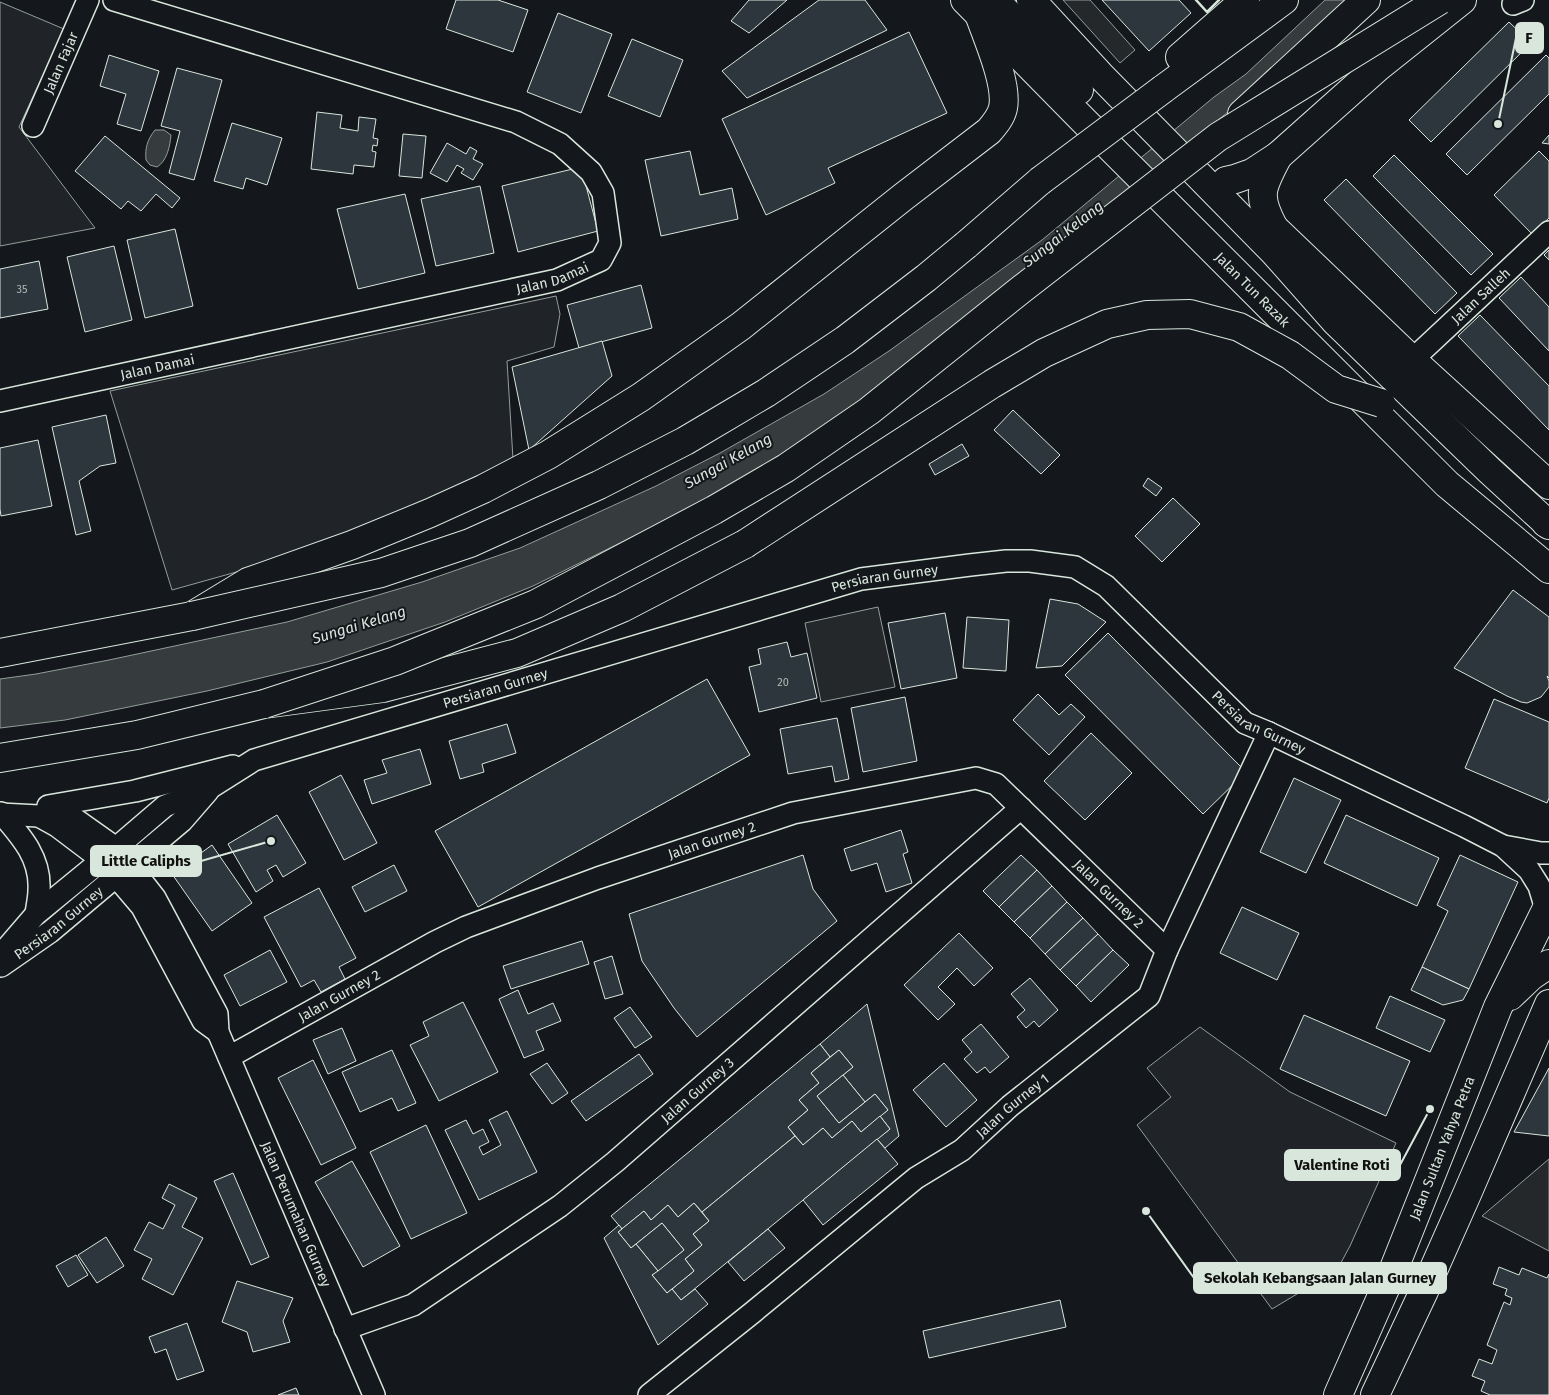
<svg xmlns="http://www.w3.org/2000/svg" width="1549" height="1395" viewBox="0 0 1549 1395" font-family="'Fira Sans',sans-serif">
<rect width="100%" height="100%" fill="#14181c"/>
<!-- green -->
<g fill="#202428" stroke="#939e99">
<polygon points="0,2 64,29 19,127 95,228 0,246"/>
<polygon points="556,296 560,314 554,347 507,361 513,459 385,519 247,569 172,590 110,391"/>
<polygon points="1200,1027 1290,1092 1396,1143 1350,1246 1337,1270 1272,1309 1137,1125 1171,1097 1147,1068"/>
</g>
<!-- parking -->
<g fill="#24282b" stroke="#939e99">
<polygon points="1063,0 1090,0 1135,50 1120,63"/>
<polygon points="878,607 895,687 821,702 805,623"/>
<polygon points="1549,1159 1549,1251 1482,1216"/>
</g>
<!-- water -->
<g fill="#363b3e" stroke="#939e99">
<polygon points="1325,0 1358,0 1281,69 1218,120 1128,198 913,366 808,437 725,491 533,586 445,622 327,662 207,691 65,720 0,728 0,679 36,674 109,660 287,622 422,582 520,548 656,486 720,453 824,394 889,351 1042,240 1214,97 1246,74"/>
<path d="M155,130H164L171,135C170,146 167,161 157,167L150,165L146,160C145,148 147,140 155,130Z"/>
</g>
<!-- building -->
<g fill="#2c363c" stroke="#d8e6dc">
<polygon points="456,0 498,0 528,10 513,52 446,29"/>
<polygon points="749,0 787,0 749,33 731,21"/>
<polygon points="819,0 865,0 887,30 747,98 722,71"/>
<polygon points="1102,0 1179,0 1191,13 1149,51"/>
<polygon points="558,13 612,34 581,113 527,92"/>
<polygon points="1509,22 1531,43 1431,142 1409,120"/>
<polygon points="909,32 947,113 828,168 835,183 766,215 722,119"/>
<polygon points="632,39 683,60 660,117 608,96"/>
<polygon points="109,55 159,71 141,131 117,124 126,94 100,86"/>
<polygon points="1546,55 1549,58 1549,94 1467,175 1446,154"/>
<polygon points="177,68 222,80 194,180 169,173 180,131 161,126"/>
<polygon points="317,112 342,115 340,128 358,131 359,117 376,119 373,138 378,139 377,146 373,145 372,151 376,152 374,167 354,165 353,174 311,169"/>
<polygon points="232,123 282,138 267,185 246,178 243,189 214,181"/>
<polygon points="403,134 426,136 422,178 399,176"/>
<polygon points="1549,135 1549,144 1542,143"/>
<polygon points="105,136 180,198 172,208 156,194 141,211 128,201 121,209 75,171"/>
<polygon points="447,143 466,154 470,147 477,151 473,159 483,164 473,180 461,173 464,169 457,165 447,182 430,173"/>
<polygon points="690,151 700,195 732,188 738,219 661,236 645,160"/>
<polygon points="1539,151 1549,161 1549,218 1532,234 1494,195"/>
<polygon points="1394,155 1493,254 1471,275 1373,176"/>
<polygon points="581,167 598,231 518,252 502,186"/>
<polygon points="1346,179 1457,293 1435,314 1324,200"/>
<polygon points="480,186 494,253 436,266 421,199"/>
<polygon points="405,194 425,273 358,289 337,209"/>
<polygon points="175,229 193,306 145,318 127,240"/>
<polygon points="114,246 132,320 85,332 67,257"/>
<polygon points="1549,250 1549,260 1544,255"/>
<polygon points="39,261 48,309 0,318 0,269"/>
<polygon points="1521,277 1549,307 1549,351 1499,298"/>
<polygon points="641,285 652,328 579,348 567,305"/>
<polygon points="1480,315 1549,386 1549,430 1458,336"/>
<polygon points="602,341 612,376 529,450 512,367"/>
<polygon points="1013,410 1060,455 1041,474 994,430"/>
<polygon points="106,415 116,463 100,466 79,481 91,531 76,535 52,427"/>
<polygon points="38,440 52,506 1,516 0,509 0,448"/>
<polygon points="962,444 969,456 935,475 929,464"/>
<polygon points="1148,478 1162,488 1156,496 1143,486"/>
<polygon points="1173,498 1200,524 1162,562 1135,536"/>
<polygon points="1513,590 1549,617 1549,678 1547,676 1549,681 1549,687 1541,697 1527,703 1521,702 1507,696 1454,668"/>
<polygon points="1050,599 1078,604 1106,622 1062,666 1036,668"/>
<polygon points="945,613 957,678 901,689 888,623"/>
<polygon points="967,617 1009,620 1006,671 963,668"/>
<polygon points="1108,633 1246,772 1203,814 1065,675"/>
<polygon points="787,642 791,657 807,653 817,698 759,712 749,667 761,664 758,649"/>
<polygon points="707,679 750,755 478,907 435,831"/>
<polygon points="1038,694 1059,715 1071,704 1085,717 1049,755 1013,720"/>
<polygon points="905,697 917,761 863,772 851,708"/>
<polygon points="1494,699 1549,722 1549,798 1547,803 1465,768"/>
<polygon points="837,718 849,779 835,782 832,766 788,774 780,729"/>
<polygon points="507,724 516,753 482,764 484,772 460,779 449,741"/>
<polygon points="1091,733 1132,773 1085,820 1044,781"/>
<polygon points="420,749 431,784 372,804 364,780 387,773 382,760"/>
<polygon points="341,775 377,843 344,860 309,792"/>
<polygon points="1294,778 1341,800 1306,873 1260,852"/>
<polygon points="277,815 306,863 283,877 276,865 267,870 273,881 256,892 228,844"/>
<polygon points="1346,815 1439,858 1417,906 1324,863"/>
<polygon points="901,830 908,852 903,854 912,883 886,892 877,863 851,871 844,849"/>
<polygon points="212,845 252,903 212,931 172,874"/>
<polygon points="803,855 813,889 837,921 697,1037 674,1008 642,961 629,914"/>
<polygon points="1021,855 1037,870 999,907 983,891"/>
<polygon points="1460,855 1518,882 1469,989 1422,967 1448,911 1437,905"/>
<polygon points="394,865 407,891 365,912 352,887"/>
<polygon points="1037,870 1052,886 1014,922 999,907"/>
<polygon points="1052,886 1067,902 1030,938 1014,922"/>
<polygon points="319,888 356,958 339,967 345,979 321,992 314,980 301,987 264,917"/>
<polygon points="1067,902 1083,918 1045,954 1030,938"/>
<polygon points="1242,907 1299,933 1277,980 1220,953"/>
<polygon points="1083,918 1098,934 1060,970 1045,954"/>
<polygon points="959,933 993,968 974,986 957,968 938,987 955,1004 938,1020 904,985"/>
<polygon points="1098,934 1113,950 1076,986 1060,970"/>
<polygon points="582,941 589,964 511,989 503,966"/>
<polygon points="270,950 287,982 240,1006 224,975"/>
<polygon points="1113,950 1129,965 1091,1002 1076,986"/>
<polygon points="612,956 623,994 605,999 594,962"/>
<polygon points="1422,967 1469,989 1463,1000 1443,1005 1411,990"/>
<polygon points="1030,978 1058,1010 1039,1027 1034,1021 1026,1028 1017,1017 1025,1010 1011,994"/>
<polygon points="518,990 528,1014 553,1003 561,1021 536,1031 544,1050 524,1058 499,999"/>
<polygon points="1390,996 1445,1020 1430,1052 1376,1028"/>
<polygon points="463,1002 498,1072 439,1101 410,1045 429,1036 423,1022"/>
<polygon points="867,1004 899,1136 885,1148 877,1139 890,1129 880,1116 888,1110 875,1094 865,1102 843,1075 853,1067 839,1050 830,1057 820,1044"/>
<polygon points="630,1007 652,1037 635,1048 614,1018"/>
<polygon points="1304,1015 1410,1061 1386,1116 1280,1069"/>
<polygon points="981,1024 1009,1057 990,1073 985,1067 977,1073 964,1059 972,1052 962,1040"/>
<polygon points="342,1028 356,1061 328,1074 313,1040"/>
<polygon points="820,1044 830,1057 811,1073 819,1083 799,1100 808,1110 788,1127 795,1136 702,1212 694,1203 678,1217 668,1205 651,1220 644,1211 622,1229 611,1216"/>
<polygon points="392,1050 416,1103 398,1111 392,1098 360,1112 342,1072"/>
<polygon points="839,1050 853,1067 817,1096 839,1123 875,1094 888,1110 861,1132 852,1121 832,1138 823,1128 803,1145 788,1127 808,1110 799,1100 819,1083 811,1073"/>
<polygon points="639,1054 653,1074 586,1121 571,1101"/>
<polygon points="313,1060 356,1148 321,1165 278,1078"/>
<polygon points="547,1063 568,1093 552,1104 530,1074"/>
<polygon points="944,1063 977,1100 946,1127 913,1090"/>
<polygon points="1549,1068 1549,1136 1514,1132"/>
<polygon points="843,1075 865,1102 839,1123 817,1096"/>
<polygon points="507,1111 537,1172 479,1200 445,1130 466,1120 473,1134 483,1129 489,1142 479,1147 483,1155 501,1145 489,1120"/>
<polygon points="880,1116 890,1129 681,1300 672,1289 694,1271 685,1259 702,1245 693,1234 709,1221 702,1212 795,1136 803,1145 823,1128 832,1138 852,1121 861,1132"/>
<polygon points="426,1125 467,1213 411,1239 370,1152"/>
<polygon points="877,1139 898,1164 823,1225 803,1200"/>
<polygon points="352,1161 400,1246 363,1267 315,1182"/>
<polygon points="233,1173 269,1257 251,1265 214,1181"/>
<polygon points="169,1184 197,1198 182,1227 203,1238 173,1295 142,1279 152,1259 134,1250 149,1222 163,1229 175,1205 162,1198"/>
<polygon points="694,1203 709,1221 693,1234 702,1245 685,1259 694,1271 667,1293 652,1275 684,1250 662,1223 631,1248 618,1232 644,1211 651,1220 668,1205 678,1217"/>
<polygon points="662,1223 684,1250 658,1271 636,1244"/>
<polygon points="619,1225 622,1229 618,1232 631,1248 636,1244 658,1271 652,1275 667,1293 672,1289 681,1300 695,1289 708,1304 658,1345 604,1238"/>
<polygon points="768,1229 785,1248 744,1281 728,1262"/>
<polygon points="106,1237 124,1266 97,1283 78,1255"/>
<polygon points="76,1255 88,1275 68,1287 56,1266"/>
<polygon points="1499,1267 1519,1275 1522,1268 1547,1278 1549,1274 1549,1395 1490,1395 1481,1391 1485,1381 1472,1376 1479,1359 1492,1364 1497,1350 1487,1345 1504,1302 1510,1305 1512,1298 1505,1295 1507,1289 1493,1284"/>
<polygon points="237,1281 293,1298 283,1321 290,1342 253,1352 247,1332 222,1322"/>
<polygon points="1060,1300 1066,1327 929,1358 923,1331"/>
<polygon points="187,1323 204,1371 177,1380 166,1349 155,1353 149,1337"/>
<polygon points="296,1388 299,1395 278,1395"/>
</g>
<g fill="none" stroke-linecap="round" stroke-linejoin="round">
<defs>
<g id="minor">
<polyline points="1513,4 1523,0"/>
<path id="s1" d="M33,126L88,0"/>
<path id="s2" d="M1412,360L1549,232"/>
<path id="s3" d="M0,401L557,280L601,260L610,243L603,193L591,172L560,144L516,122L114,0"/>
<polyline points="48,806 135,791 233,766"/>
<path d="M1,813C21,836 41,858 39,890C39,898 37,906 36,914"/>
<path id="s4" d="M0,814L39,816L68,814L116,848L155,898L217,1014L218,1032L374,1395"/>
<polyline points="39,816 57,826 102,860 142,907 203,1021 218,1032"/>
<polyline points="1503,846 1541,853 1549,853"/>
<path id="s5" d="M0,956L36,914L102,860L165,806L210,788L254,760L861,579L970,565L1006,561H1030L1075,567L1106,586L1245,723L1269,733L1464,826L1503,846L1529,870L1539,886L1546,909"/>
<path id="s6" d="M1,966L50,932L182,821L208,791"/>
<path id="s7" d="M229,1057L435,942L466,927L598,878L793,813L976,778L996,784L1167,950"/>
<path id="s8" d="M345,1329L413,1305L560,1206L615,1162L1021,808"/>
<path id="s9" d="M649,1395L752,1313L916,1178L962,1150L1010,1106L1149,996L1167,950L1269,733"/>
</g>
<g id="major">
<path id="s10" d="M965,0L1085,122L1447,484L1549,569"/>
<polyline points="995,0 1079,90"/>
<polyline points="1031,0 1100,75 1274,252 1336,322 1489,470 1549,525"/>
<polyline points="1271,225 1412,360 1549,485"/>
<polyline points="1510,996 1531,976 1549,964"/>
<path id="s11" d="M1338,1395L1395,1266L1498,1007L1549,904"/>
<polyline points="1375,1395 1424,1291 1467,1194 1549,1004"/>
</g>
<g id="highway">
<polyline points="1180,57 1245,0"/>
<polyline points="1163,89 1284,0"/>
<polyline points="1242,114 1366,0"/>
<polyline points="1226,181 1235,179 1252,173 1278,156 1378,67 1462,0"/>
<path d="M1273,226C1256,194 1262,187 1278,156"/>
<polyline points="966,245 1040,181"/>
<polyline points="1546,523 1549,524"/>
<path d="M0,653L192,616L248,582L352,545L430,513L483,489L548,455L641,397L741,326L903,197L989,131C995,124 1001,117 1003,108C1008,84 987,37 979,14"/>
<polyline points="0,758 137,735 264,704 383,688 517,653 622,608 745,544"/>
</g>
</defs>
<!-- minor casing -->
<use href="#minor" stroke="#d8e6dc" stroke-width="24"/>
<!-- major casing -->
<use href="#major" stroke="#d8e6dc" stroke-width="30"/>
<!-- highway casing -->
<use href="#highway" stroke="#d8e6dc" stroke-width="30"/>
<!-- minor -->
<use href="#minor" stroke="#14181c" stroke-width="21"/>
<!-- major -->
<use href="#major" stroke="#14181c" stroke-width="28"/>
<!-- highway -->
<use href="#highway" stroke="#14181c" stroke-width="28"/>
<defs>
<g id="highway-bridge">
<polyline points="1040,181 1163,89"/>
<polyline points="745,544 992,384 1044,353 1107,324 1147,315 1190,314 1239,327 1290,355 1336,389 1381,403"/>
<polyline points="192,616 381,573 470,543 599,485 685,441 766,393 845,340 926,278 966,245"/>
<polyline points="264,704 395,661 536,604 714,510 786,468 869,411 1023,288 1218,137 1440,0"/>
</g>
</defs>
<!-- highway-bridge casing -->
<use href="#highway-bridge" stroke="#d8e6dc" stroke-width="30" stroke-linecap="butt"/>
<!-- highway-bridge -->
<use href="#highway-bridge" stroke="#14181c" stroke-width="28"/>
<!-- wall -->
<polyline stroke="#d8e6dc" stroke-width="2.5" points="1196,0 1207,12 1219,0"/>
</g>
<g text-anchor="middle" stroke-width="4" stroke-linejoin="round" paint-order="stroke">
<!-- number labels -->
<g font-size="11" fill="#adbab4">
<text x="22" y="293">35</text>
<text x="783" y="686">20</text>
</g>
<!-- street labels -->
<g font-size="14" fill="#d8e6dc" stroke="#14181c">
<text dy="5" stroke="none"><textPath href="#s1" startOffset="69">Jalan Fajar</textPath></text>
<text dy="5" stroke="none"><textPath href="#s3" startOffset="566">Jalan Damai</textPath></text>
<text dy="5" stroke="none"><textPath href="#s10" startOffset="408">Jalan Tun Razak</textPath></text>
<text dy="5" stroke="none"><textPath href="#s2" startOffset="94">Jalan Salleh</textPath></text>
<text dy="5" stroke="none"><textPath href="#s3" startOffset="161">Jalan Damai</textPath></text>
<text dy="5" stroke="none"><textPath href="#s5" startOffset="981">Persiaran Gurney</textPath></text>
<text dy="5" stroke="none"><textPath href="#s5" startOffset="576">Persiaran Gurney</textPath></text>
<text dy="5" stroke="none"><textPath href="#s5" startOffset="1416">Persiaran Gurney</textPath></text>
<text dy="5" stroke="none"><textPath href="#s7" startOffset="531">Jalan Gurney 2</textPath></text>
<text dy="5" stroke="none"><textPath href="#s7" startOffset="981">Jalan Gurney 2</textPath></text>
<text dy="5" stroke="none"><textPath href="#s6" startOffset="72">Persiaran Gurney</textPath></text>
<text dy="5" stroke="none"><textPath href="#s7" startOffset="126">Jalan Gurney 2</textPath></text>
<text dy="5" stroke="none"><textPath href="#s8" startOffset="429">Jalan Gurney 3</textPath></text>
<text dy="5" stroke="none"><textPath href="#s9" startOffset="465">Jalan Gurney 1</textPath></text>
<text dy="5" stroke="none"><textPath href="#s11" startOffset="268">Jalan Sultan Yahya Petra</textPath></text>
<text dy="5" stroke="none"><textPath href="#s4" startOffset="538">Jalan Perumahan Gurney</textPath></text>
</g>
<!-- water labels -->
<g font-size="15" font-style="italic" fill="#d8e6dc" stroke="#14181c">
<text transform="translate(1063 234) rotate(-38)" y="5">Sungai Kelang</text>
<text transform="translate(728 461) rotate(-29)" y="5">Sungai Kelang</text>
<text transform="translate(359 625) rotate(-17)" y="5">Sungai Kelang</text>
</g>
</g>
<!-- callouts -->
<path fill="none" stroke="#d8e6dc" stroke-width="2" d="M1498 124L1516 38M271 841L201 861M1430 1109L1400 1165M1146 1211L1194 1278"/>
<g fill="#d8e6dc" stroke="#14181c" stroke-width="2">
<circle cx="1498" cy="124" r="5"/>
<circle cx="271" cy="841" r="5"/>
<circle cx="1430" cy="1109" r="5"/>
<circle cx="1146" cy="1211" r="5"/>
</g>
<g fill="#d8e6dc" stroke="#d8e6dc" stroke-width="2">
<rect x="1516" y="23" width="27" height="30" rx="5"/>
<rect x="91" y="846" width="110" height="30" rx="5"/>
<rect x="1285" y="1150" width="115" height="30" rx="5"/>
<rect x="1194" y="1263" width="252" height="30" rx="5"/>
</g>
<g font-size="15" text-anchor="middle" font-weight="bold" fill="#111">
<text x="1529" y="43">F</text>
<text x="146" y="866">Little Caliphs</text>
<text x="1342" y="1170">Valentine Roti</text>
<text x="1320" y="1283">Sekolah Kebangsaan Jalan Gurney</text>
</g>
</svg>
